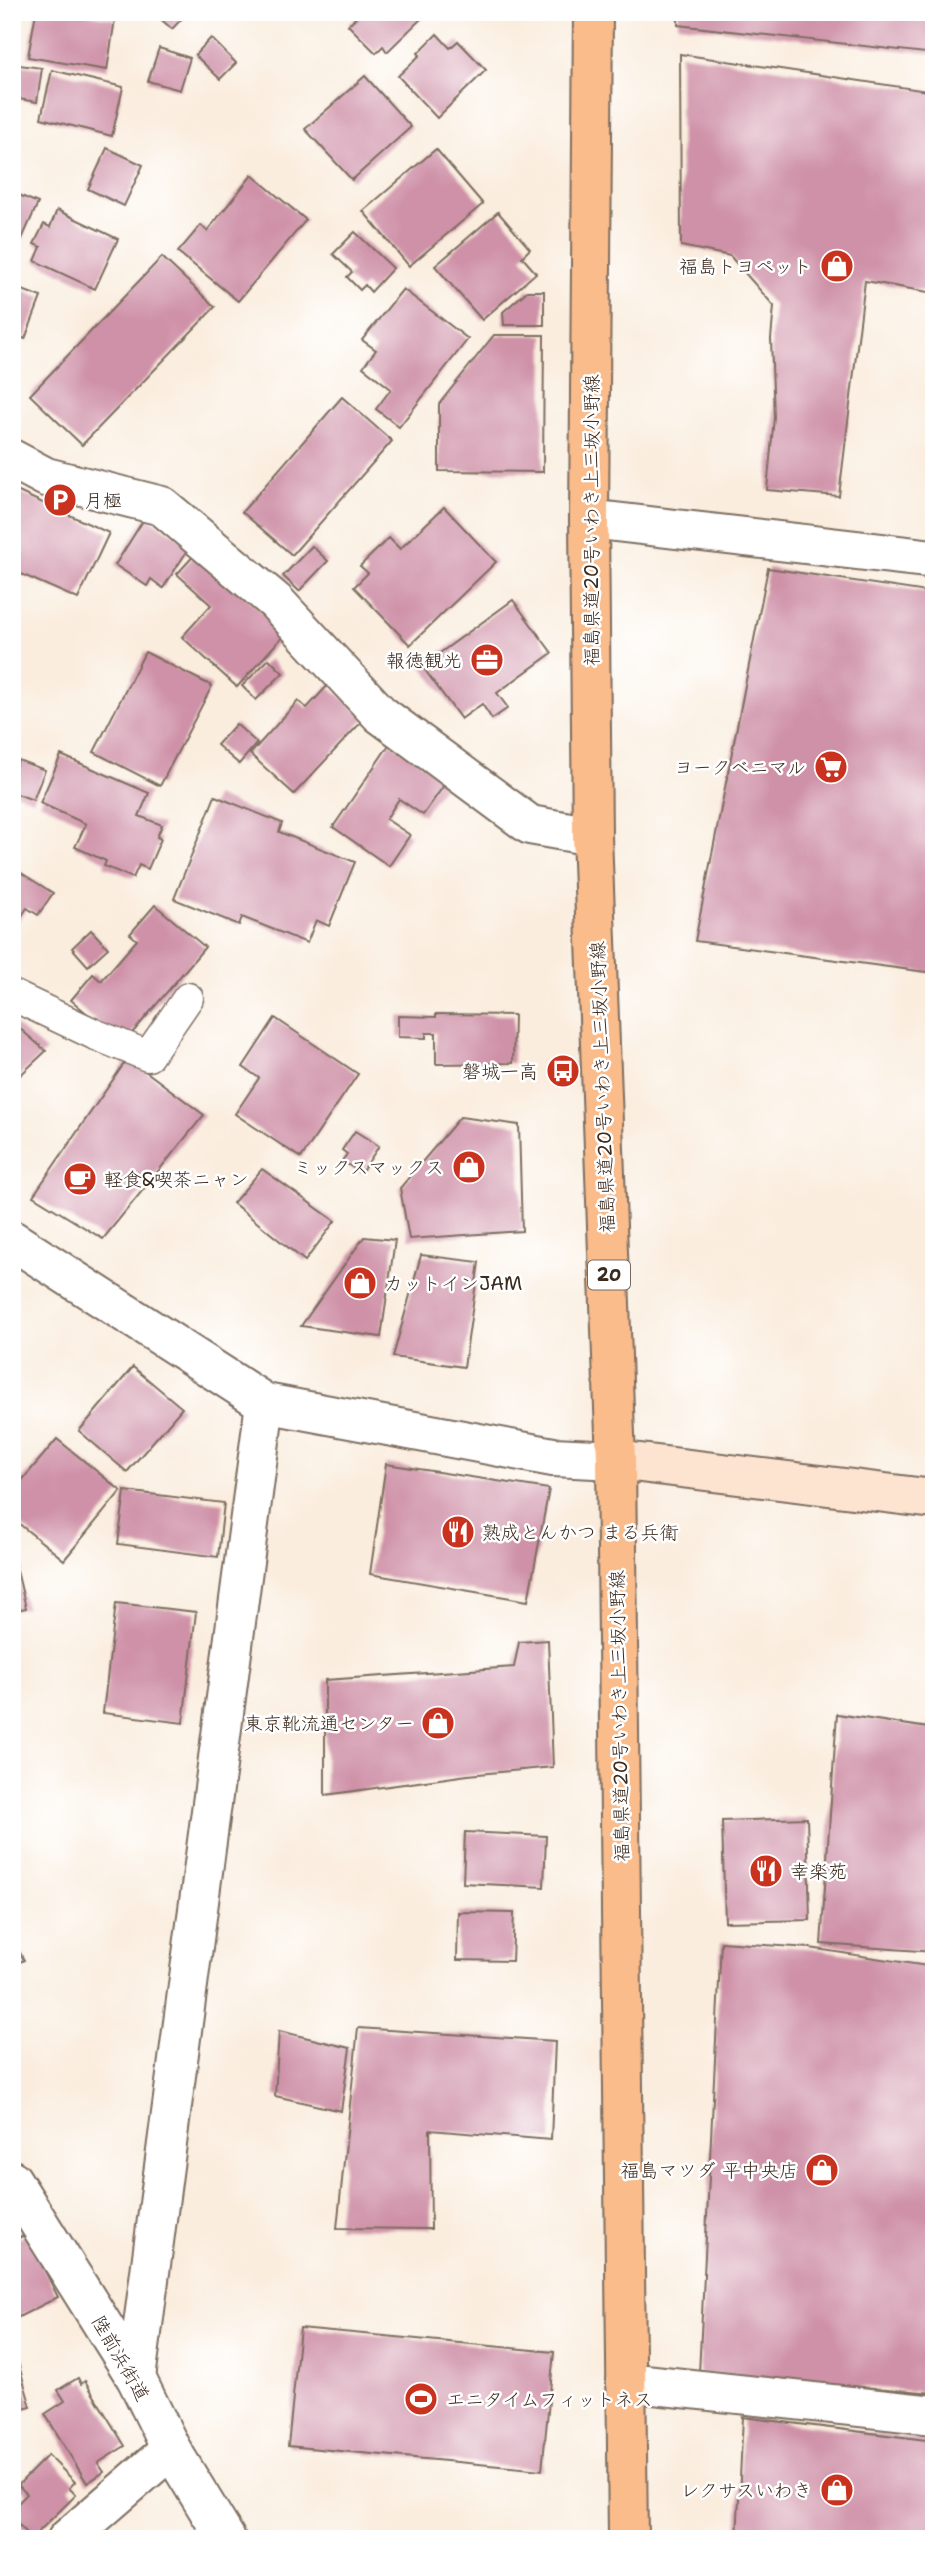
<svg xmlns="http://www.w3.org/2000/svg" width="946" height="2551" viewBox="0 0 946 2551" font-family="'Shantell Sans','Klee One',sans-serif">
<rect width="100%" height="100%" fill="#fff"/>
<filter id="ink" filterUnits="userSpaceOnUse"><feTurbulence type="fractalNoise" baseFrequency=".0143" numOctaves="2"/><feDisplacementMap in="SourceGraphic" scale="14" xChannelSelector="R" yChannelSelector="G"/><feConvolveMatrix kernelMatrix="1 2 1 2 8 2 1 2 1" color-interpolation-filters="sRGB"/></filter>
<filter id="wash" filterUnits="userSpaceOnUse"><feTurbulence type="fractalNoise" baseFrequency=".00686" numOctaves="4" result="noise"/><feDisplacementMap in="SourceGraphic" scale="28" xChannelSelector="R" yChannelSelector="G"/><feGaussianBlur stdDeviation="1.57" result="paint"/><feColorMatrix in="noise" values="0 0 0 0 0 0 0 0 0 0 0 0 0 0 0 0 0 1.4 0 .05"/><feComposite in="paint" operator="in"/></filter>
<g filter="url(#wash)">
<rect width="100%" height="100%" fill="#faedde"/>
<g id="blocks">
<!-- building -->
<g fill="#cf91a7">
<polygon points="36,12 75,12 115,19 107,70 28,57"/>
<polygon points="153,12 188,12 172,29"/>
<polygon points="362,12 421,12 424,16 387,52 383,46 376,53 348,25"/>
<polygon points="678,12 934,12 934,54 678,25"/>
<polygon points="437,34 450,48 458,41 486,70 437,118 398,76 420,55 418,53"/>
<polygon points="211,38 236,63 220,79 195,55"/>
<polygon points="159,48 190,58 180,90 148,81"/>
<polygon points="680,54 934,92 934,293 865,281 839,496 767,490 774,417 771,339 774,306 730,256 681,246"/>
<polygon points="12,64 42,68 37,102 12,98"/>
<polygon points="52,70 123,87 112,136 41,118"/>
<polygon points="365,76 411,127 352,180 305,129"/>
<polygon points="107,148 143,165 124,206 88,189"/>
<polygon points="436,149 483,204 409,266 363,211"/>
<polygon points="252,175 306,220 238,301 178,252 201,225 207,231"/>
<polygon points="12,192 38,203 17,250 12,248"/>
<polygon points="57,210 118,239 95,289 35,261 41,247 34,244 44,224 50,227"/>
<polygon points="498,212 530,249 522,257 536,273 482,320 435,266"/>
<polygon points="355,232 393,268 371,292 365,285 360,290 347,277 352,272 333,254"/>
<polygon points="162,257 215,307 82,445 30,395"/>
<polygon points="12,286 41,297 25,339 12,334"/>
<polygon points="403,289 468,339 399,427 376,409 391,389 363,367 376,350 362,340"/>
<polygon points="527,291 544,291 544,325 504,325 503,312"/>
<polygon points="494,335 544,335 543,472 439,471 439,404"/>
<polygon points="342,397 392,441 292,555 242,512"/>
<polygon points="12,489 109,533 78,599 12,570"/>
<polygon points="444,507 496,562 410,645 354,587 368,573 360,566 389,538 400,549"/>
<polygon points="146,516 191,545 163,588 151,579 147,586 115,565"/>
<polygon points="312,546 328,561 299,591 283,576"/>
<polygon points="197,552 286,633 237,687 182,637 211,605 177,574"/>
<polygon points="768,568 934,593 934,973 695,941"/>
<polygon points="513,600 552,653 497,693 508,708 492,719 482,704 461,719 422,666"/>
<polygon points="145,652 212,686 160,786 94,752"/>
<polygon points="269,659 283,673 256,700 242,686"/>
<polygon points="328,685 365,718 294,794 250,754 298,701 307,708"/>
<polygon points="236,724 257,743 239,764 217,745"/>
<polygon points="391,742 447,781 423,815 399,799 386,819 410,835 389,866 333,827"/>
<polygon points="61,755 149,793 139,816 162,825 157,837 161,839 148,869 139,865 133,878 104,866 106,861 75,847 86,824 40,803"/>
<polygon points="18,760 45,770 33,800 12,792 12,775"/>
<polygon points="215,796 282,823 279,832 355,862 329,926 316,920 307,943 242,917 239,925 174,899"/>
<polygon points="12,867 53,893 38,915 27,908 12,930"/>
<polygon points="155,905 205,947 123,1044 71,1000 93,974 101,981 137,940 130,934"/>
<polygon points="91,930 108,948 88,966 72,948"/>
<polygon points="436,1014 514,1015 513,1063 436,1064 436,1033 426,1033 426,1038 398,1037 398,1016 436,1017"/>
<polygon points="275,1018 358,1074 301,1158 235,1114 259,1078 243,1067"/>
<polygon points="12,1022 46,1051 12,1083"/>
<polygon points="128,1058 204,1115 103,1239 33,1196"/>
<polygon points="460,1117 519,1125 522,1231 409,1239 400,1188"/>
<polygon points="355,1131 379,1146 361,1173 342,1161 347,1154 342,1150"/>
<polygon points="262,1169 335,1221 305,1261 233,1203"/>
<polygon points="364,1237 395,1240 381,1337 301,1326"/>
<polygon points="421,1255 479,1262 464,1367 393,1357"/>
<polygon points="133,1367 182,1408 127,1472 79,1431"/>
<polygon points="57,1439 121,1491 64,1560 12,1518 12,1492"/>
<polygon points="386,1464 549,1489 528,1601 370,1574"/>
<polygon points="125,1491 224,1503 218,1557 118,1544"/>
<polygon points="12,1550 26,1608 12,1611"/>
<polygon points="116,1603 196,1612 183,1723 103,1713"/>
<polygon points="548,1640 553,1767 468,1775 325,1795 325,1680 514,1667 519,1642"/>
<polygon points="932,1711 934,1952 821,1944 837,1714 929,1728"/>
<polygon points="807,1818 810,1920 725,1922 722,1821"/>
<polygon points="465,1832 546,1836 544,1887 463,1883"/>
<polygon points="458,1912 514,1913 512,1961 457,1960"/>
<polygon points="12,1938 24,1960 12,1966"/>
<polygon points="721,1942 810,1948 934,1967 934,2393 699,2373"/>
<polygon points="358,2028 555,2041 551,2140 430,2130 431,2229 337,2228"/>
<polygon points="279,2031 350,2048 341,2111 275,2096"/>
<polygon points="27,2234 58,2297 15,2319 12,2314 12,2241"/>
<polygon points="300,2328 554,2352 542,2470 288,2446"/>
<polygon points="13,2345 31,2407 12,2412 12,2346"/>
<polygon points="78,2378 81,2384 85,2381 125,2446 98,2463 104,2472 87,2483 45,2414 65,2401 58,2390"/>
<polygon points="743,2417 934,2441 934,2539 737,2539"/>
<polygon points="48,2455 75,2482 69,2488 76,2495 32,2538 12,2518 12,2509 27,2494 18,2485"/>
</g>
</g>
</g>
<g filter="url(#ink)">
<use href="#blocks" fill-opacity="0" stroke="#7e6e61" stroke-width="2"/>
<g fill="none" stroke-linecap="round" stroke-linejoin="round">
<defs>
<polyline id="lane" points="12,995 94,1034 148,1056 188,998"/>
<g id="street">
<polyline points="12,459 46,477 162,506 276,602 380,714 530,825 592,836"/>
<polyline points="589,519 934,559"/>
<polyline points="12,1240 265,1403 553,1457 616,1460"/>
<polyline points="12,2180 136,2378 171,2449 226,2539"/>
<polyline points="136,2378 265,1403"/>
<polyline points="626,2382 934,2415"/>
<polyline points="67,2539 171,2449"/>
</g>
<polyline id="secondary" points="616,1460 934,1499"/>
<polyline id="primary" points="593,12 589,519 592,836 616,1460 628,2539"/>
</defs>
<!-- lane casing -->
<use href="#lane" stroke="#7e6e61" stroke-width="33"/>
<!-- street casing -->
<use href="#street" stroke="#7e6e61" stroke-width="42"/>
<!-- secondary casing -->
<use href="#secondary" stroke="#7e6e61" stroke-width="42"/>
<!-- primary casing -->
<use href="#primary" stroke="#7e6e61" stroke-width="42"/>
<!-- lane -->
<use href="#lane" stroke="#fff" stroke-width="30"/>
<!-- street -->
<use href="#street" stroke="#fff" stroke-width="38"/>
<!-- secondary -->
<use href="#secondary" stroke="#fde4d1" stroke-width="38"/>
<!-- primary -->
<use href="#primary" stroke="#fabc8b" stroke-width="38"/>
</g>
</g>
<!-- icons -->
<defs>
<symbol id="shop-disc" viewBox="-11 -11 22 22"><circle r="9.5" fill="#c8321e" stroke="#fff"/><path d="M-5-2.5h2.3a2.7 3.5 0 0 1 5.4 0H5L5.5 6h-11ZM-1.5-2.5h3a1.5 2.3 0 0 0-3 0Z" fill="#fff"/></symbol>
<symbol id="parking-disc" viewBox="-11 -11 22 22"><circle r="9.5" fill="#c8321e" stroke="#fff"/><path d="M-3.5-5.5H1a3.5 3.5 0 0 1 0 7H-1V5.5H-3.5ZM-1-3.4V-.6H.8a1.4 1.4 0 0 0 0-2.8Z" fill="#fff"/></symbol>
<symbol id="office-disc" viewBox="-11 -11 22 22"><circle r="9.5" fill="#c8321e" stroke="#fff"/><path d="M-6-3h4V-5.5h4V-3h4V5H-6ZM-1-4.5V-3h2v-1.5ZM-6 0V1H6V0Z" fill="#fff"/></symbol>
<symbol id="supermarket-disc" viewBox="-11 -11 22 22"><circle r="9.5" fill="#c8321e" stroke="#fff"/><path d="M-6-5.5h2.5l.6 2H6L4.5 2H-2.5L-4.4-4H-6ZM-1.5 3.2a1.3 1.3 0 1 0 .1 0ZM3 3.2a1.3 1.3 0 1 0 .1 0Z" fill="#fff"/></symbol>
<symbol id="bus-disc" viewBox="-11 -11 22 22"><circle r="9.5" fill="#c8321e" stroke="#fff"/><path d="M-5-6H5V4H4V6H2V4H-2V6H-4V4H-5ZM-3.5-4V0h7V-4ZM-3.5 1.2v1.5H-2V1.2ZM2 1.2v1.5H3.5V1.2Z" fill="#fff"/></symbol>
<symbol id="cafe-disc" viewBox="-11 -11 22 22"><circle r="9.5" fill="#c8321e" stroke="#fff"/><path d="M-5.5-4.5H6V0H3Q3 3.5 0 3.5H-2.5Q-5.5 3.5-5.5 0ZM3-3.2v2h1.7v-2ZM-6 4.5H4V6H-6Z" fill="#fff"/></symbol>
<symbol id="restaurant-disc" viewBox="-11 -11 22 22"><circle r="9.5" fill="#c8321e" stroke="#fff"/><path d="M-5-6h1v4h1v-4h1v4h1v-4h1v5L-1.5 .5V6h-2V.5L-5-1ZM5-6V6H3V1.5H1.5Q1.5-4 5-6Z" fill="#fff"/></symbol>
<symbol id="stadium-disc" viewBox="-11 -11 22 22"><circle r="9.5" fill="#c8321e" stroke="#fff"/><path d="M0-5a6.5 5 0 1 0 0 10a6.5 5 0 1 0 0-10ZM-3.5-1.8h7v3.6h-7Z" fill="#fff"/></symbol>
</defs>
<g fill-rule="evenodd">
<use href="#shop-disc" x="818" y="247" width="38" height="38"/>
<use href="#parking-disc" x="41" y="481" width="38" height="38"/>
<use href="#office-disc" x="468" y="641" width="38" height="38"/>
<use href="#supermarket-disc" x="812" y="748" width="38" height="38"/>
<use href="#bus-disc" x="544" y="1052" width="38" height="38"/>
<use href="#shop-disc" x="450" y="1148" width="38" height="38"/>
<use href="#cafe-disc" x="61" y="1160" width="38" height="38"/>
<use href="#shop-disc" x="341" y="1264" width="38" height="38"/>
<use href="#restaurant-disc" x="439" y="1513" width="38" height="38"/>
<use href="#shop-disc" x="419" y="1704" width="38" height="38"/>
<use href="#restaurant-disc" x="747" y="1852" width="38" height="38"/>
<use href="#shop-disc" x="803" y="2151" width="38" height="38"/>
<use href="#stadium-disc" x="402" y="2380" width="38" height="38"/>
<use href="#shop-disc" x="818" y="2471" width="38" height="38"/>
</g>
<g text-anchor="middle" stroke-width="5" stroke-linejoin="round" paint-order="stroke">
<!-- shield labels -->
<rect fill="#fff" stroke="#766a62" stroke-width="2" x="588" y="1260.5" width="42" height="29" rx="5"/>
<g font-size="18" font-weight="bold" fill="#3b2a1e">
<text x="609" y="1281">20</text>
</g>
<!-- poi labels -->
<g font-size="19" fill="#3b2a1e" stroke="#fff" text-anchor="end">
<text x="812" y="273">福島トヨペット</text>
<text x="84" y="507" text-anchor="start">月極</text>
<text x="462" y="667">報徳観光</text>
<text x="806" y="774">ヨークベニマル</text>
<text x="538" y="1078">磐城一高</text>
<text x="444" y="1174">ミックスマックス</text>
<text x="104" y="1186" text-anchor="start">軽食&amp;喫茶ニャン</text>
<text x="384" y="1290" text-anchor="start">カットインJAM</text>
<text x="482" y="1539" text-anchor="start">熟成とんかつ まる兵衛</text>
<text x="414" y="1730">東京靴流通センター</text>
<text x="790" y="1878" text-anchor="start">幸楽苑</text>
<text x="798" y="2177">福島マツダ 平中央店</text>
<text x="446" y="2406" text-anchor="start">エニタイムフィットネス</text>
<text x="812" y="2497">レクサスいわき</text>
</g>
<!-- street labels -->
<g font-size="19" fill="#3b2a1e" stroke="#fff">
<text transform="translate(591 520) rotate(-90)" y="7">福島県道20号いわき上三坂小野線</text>
<text transform="translate(602 1087) rotate(-92)" y="7">福島県道20号いわき上三坂小野線</text>
<text transform="translate(619 1716) rotate(-91)" y="7">福島県道20号いわき上三坂小野線</text>
<text transform="translate(121 2358) rotate(60)" y="7">陸前浜街道</text>
</g>
</g>
<!-- margin -->
<rect width="946" height="2551" fill="none" stroke="#fff" stroke-width="42"/>
</svg>
